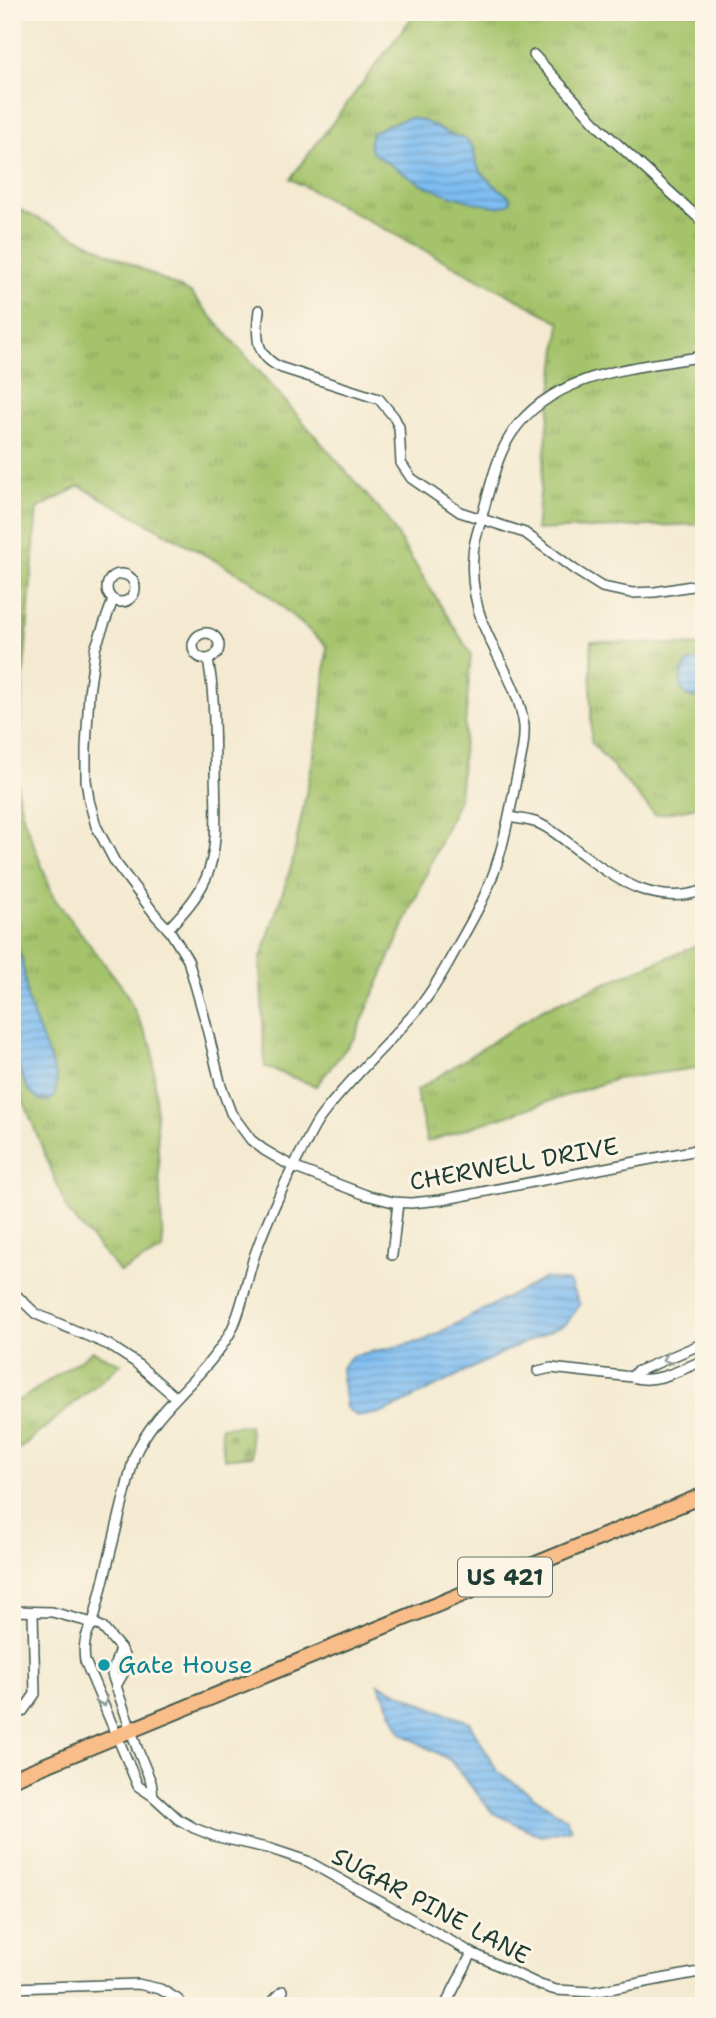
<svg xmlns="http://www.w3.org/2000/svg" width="716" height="2018" viewBox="0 0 716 2018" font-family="'Shantell Sans',sans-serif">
<defs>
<pattern id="grass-tufts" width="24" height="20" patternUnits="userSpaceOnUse" patternTransform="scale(1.75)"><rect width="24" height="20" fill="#a4c36b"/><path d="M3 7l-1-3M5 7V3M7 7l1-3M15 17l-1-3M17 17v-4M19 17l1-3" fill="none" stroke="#85a059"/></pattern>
<pattern id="cemetery-stones" width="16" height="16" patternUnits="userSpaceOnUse" patternTransform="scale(1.75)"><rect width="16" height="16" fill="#a4c36b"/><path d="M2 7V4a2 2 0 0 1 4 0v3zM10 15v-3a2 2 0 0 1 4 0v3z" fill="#85a059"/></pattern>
<pattern id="water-rules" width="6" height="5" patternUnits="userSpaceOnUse" patternTransform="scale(1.75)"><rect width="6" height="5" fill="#7ebdf2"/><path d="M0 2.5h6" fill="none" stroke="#679bc5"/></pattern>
</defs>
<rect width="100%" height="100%" fill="#fcf5e5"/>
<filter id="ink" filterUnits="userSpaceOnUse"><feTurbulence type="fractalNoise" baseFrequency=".0143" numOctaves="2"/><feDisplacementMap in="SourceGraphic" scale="14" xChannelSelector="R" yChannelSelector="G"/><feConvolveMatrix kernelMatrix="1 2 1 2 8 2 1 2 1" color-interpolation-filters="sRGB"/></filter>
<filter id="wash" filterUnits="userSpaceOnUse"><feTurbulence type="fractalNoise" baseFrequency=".00686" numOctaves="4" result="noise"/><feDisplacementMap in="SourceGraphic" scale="28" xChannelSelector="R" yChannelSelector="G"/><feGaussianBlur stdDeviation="1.57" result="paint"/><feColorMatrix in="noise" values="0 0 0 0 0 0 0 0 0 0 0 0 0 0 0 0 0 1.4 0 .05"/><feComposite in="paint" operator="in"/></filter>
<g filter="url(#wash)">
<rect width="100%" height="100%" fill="#f4ead1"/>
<!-- grass -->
<g fill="url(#grass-tufts)" stroke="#628050" stroke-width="2">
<polygon points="416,12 704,12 704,524 536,530 560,322 290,179"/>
<polygon points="12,206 191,293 385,516 471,654 459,799 355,1037 316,1086 265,1067 260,961 292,864 321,719 327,646 251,580 80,486 37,509 16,768 18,795 23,816 54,898 124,989 153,1049 163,1250 120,1272 68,1212 12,1072"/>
<polygon points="591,641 704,646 704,806 655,815 591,742"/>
<polygon points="704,945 704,1067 616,1079 427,1142 416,1091 543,1009 693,947"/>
<polygon points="93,1351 121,1364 12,1455 12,1400 20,1400"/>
</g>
<!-- cemetery -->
<polygon fill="url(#cemetery-stones)" stroke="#628050" stroke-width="2" points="249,1425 252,1456 224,1459 221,1427"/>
<!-- water -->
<g fill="url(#water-rules)" stroke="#4e7d93" stroke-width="2">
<path d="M408,118C424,118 434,127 449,134C455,136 464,137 469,142C475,148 474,155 476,162C480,176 500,189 510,197L511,201C507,205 508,205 502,206C485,208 434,191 418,182C403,173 386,163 372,152L369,145L372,133L387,125Z"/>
<path d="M704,660V691L695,698L687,696C676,686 680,672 689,662Z"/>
<polygon points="12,935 22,959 28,1002 57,1078 55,1096 49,1101 40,1100 28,1090 12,1053"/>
<polygon points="545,1278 569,1282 580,1305 566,1324 506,1351 385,1412 358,1417 346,1408 341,1368 352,1356 423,1341"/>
<polygon points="379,1684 425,1705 469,1722 497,1771 566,1819 571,1829 541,1836 492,1812 450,1760 401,1733"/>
</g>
</g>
<g filter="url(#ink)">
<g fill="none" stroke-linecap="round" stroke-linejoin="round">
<defs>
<g id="street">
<polyline points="534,55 600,128 704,223"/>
<path d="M259,310C256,335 254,356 282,368L379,399L394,417L399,427L401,463L411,478L460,512L525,533L575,570L602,587L632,593L655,592L704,584"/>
<path d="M704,356C637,368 554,371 512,433C496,457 490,488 482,516C479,529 473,543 473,556C471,579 475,602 483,624C496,657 520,690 524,726C525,744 520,762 516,780C511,807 506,834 498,860C489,891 473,919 457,947C446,967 435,988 421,1005C389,1044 350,1078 320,1118C312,1129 307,1142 300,1154C283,1186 267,1220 255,1254C246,1280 243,1308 230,1333C204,1379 155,1407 134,1457L93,1623C85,1633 83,1648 85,1661L138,1786L153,1796L178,1819L194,1828L214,1836L271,1849L307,1861L472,1953L540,1985L556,1990L593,1992L704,1971"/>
<circle cx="121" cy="588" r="14"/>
<polyline points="113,600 95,649 89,693 86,748 86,780 89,800 96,826 115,862 157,917 170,931 188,960 204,1016 221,1086 231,1113 251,1140 264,1150 293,1167 366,1195 393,1202 411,1203 441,1200 692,1151 704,1145"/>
<circle cx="206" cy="646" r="13"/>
<path d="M509,817C519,819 531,820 540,824C557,832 570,845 585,856C619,882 659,907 704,890"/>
<path d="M168,929C183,913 197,898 206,878C220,847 215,800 215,766C214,730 215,695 208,660"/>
<polyline points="392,1255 398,1203"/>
<polyline points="12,1291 36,1314 109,1345 135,1362 175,1397"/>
<path d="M538,1371L551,1368L632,1377C656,1385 682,1369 704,1360"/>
<polyline points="632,1377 636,1372 704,1343"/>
<polyline points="12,1611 52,1612 93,1623 102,1627 120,1648 126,1659 125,1670 116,1686 137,1748 151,1782 153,1796"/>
<polyline points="116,1686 112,1674 120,1648"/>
<polyline points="12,1717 23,1711 35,1694 33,1613"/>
<polyline points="12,1988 138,1984 160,1989 177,1999 184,2006"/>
<polyline points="268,2006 283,1991"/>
<polyline points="445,2006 472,1953"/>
</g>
<polyline id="primary" points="12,1779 704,1495"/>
</defs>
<!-- street casing -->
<use href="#street" stroke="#3f574c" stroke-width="12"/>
<!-- primary casing -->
<use href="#primary" stroke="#3f574c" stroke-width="18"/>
<!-- street -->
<use href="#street" stroke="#fff" stroke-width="9"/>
<!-- primary -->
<use href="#primary" stroke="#f8bd88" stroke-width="14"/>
</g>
<!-- one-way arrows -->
<defs><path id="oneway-chevron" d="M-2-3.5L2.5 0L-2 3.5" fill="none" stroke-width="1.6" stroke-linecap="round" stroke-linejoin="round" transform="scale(1.75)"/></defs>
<g stroke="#8f9e9a">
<use href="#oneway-chevron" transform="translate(667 1359) rotate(157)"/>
<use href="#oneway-chevron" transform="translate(103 1702) rotate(66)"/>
</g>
</g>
<!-- markers -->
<circle fill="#0f9aa8" stroke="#fcf5e5" stroke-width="2.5" cx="104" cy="1665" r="7"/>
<g text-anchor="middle" stroke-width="6" stroke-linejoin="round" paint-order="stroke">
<!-- shield labels -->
<rect fill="#fcf5e5" stroke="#617469" stroke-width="2" x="458" y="1557.5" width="94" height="39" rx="5"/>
<g font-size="23" font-weight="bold" fill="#1f3d34">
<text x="505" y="1585">US 421</text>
</g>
<!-- street labels -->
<g font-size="24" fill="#1f3d34" stroke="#fcf5e5">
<text transform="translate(514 1164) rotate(-10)" y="8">CHERWELL DRIVE</text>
<text transform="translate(431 1906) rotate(28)" y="8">SUGAR PINE LANE</text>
</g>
<!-- culture labels -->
<g font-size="24" fill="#0d838f" stroke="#fcf5e5" text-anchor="start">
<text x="118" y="1673">Gate House</text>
</g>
</g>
<!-- margin -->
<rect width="716" height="2018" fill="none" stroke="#fcf5e5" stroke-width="42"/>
</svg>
